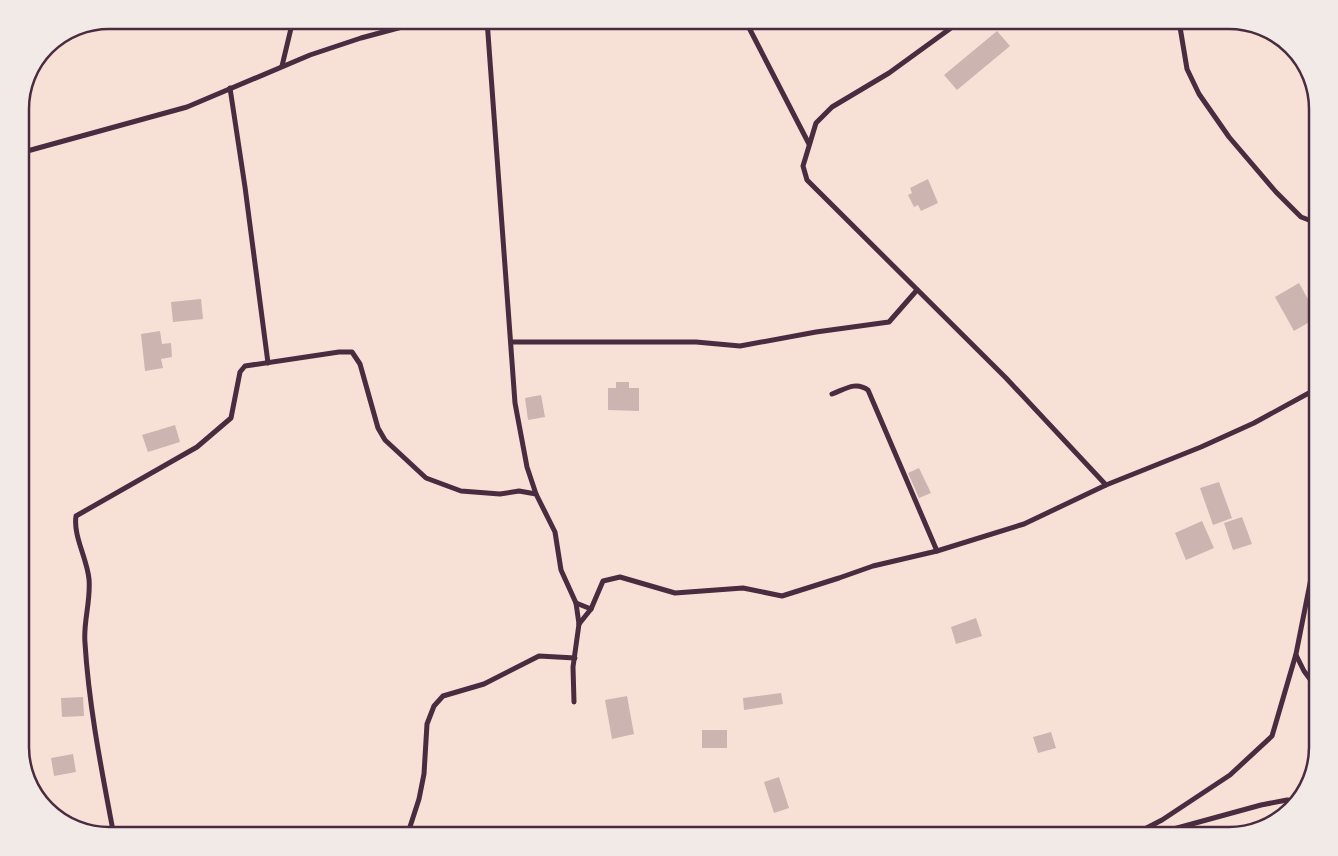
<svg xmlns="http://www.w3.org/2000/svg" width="1338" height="856" viewBox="0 0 1338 856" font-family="'Varela Round',sans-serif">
<rect width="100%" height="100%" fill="#f7e1d7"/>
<!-- building -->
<g fill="#ccb4b1">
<polygon points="997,31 1010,46 957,90 944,75"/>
<polygon points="928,179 938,203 921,211 918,205 914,207 908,195 912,193 910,188"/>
<polygon points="1299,283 1318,317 1294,331 1275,297"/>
<polygon points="201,299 203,319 173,322 171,302"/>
<polygon points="160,331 162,344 171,343 172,357 161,359 163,368 145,371 141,334"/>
<polygon points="616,382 629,382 629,388 639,388 639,411 608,410 608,388 616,388"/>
<polygon points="541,395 545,417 528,420 525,398"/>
<polygon points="175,425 180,442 148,452 142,435"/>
<polygon points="919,468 931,493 919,498 908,473"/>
<polygon points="1219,482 1232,518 1213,525 1200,488"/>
<polygon points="1242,517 1252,544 1233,550 1224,523"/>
<polygon points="1202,521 1214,548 1186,560 1175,533"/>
<polygon points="976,618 982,636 956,644 951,627"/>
<polygon points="781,693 783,704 744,710 743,698"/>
<polygon points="627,696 634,734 612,739 605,700"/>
<polygon points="83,697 84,716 62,717 61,698"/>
<rect x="702" y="730" width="25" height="18"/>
<polygon points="1051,732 1056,748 1038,753 1033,737"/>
<polygon points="73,754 76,772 54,776 51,758"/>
<polygon points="779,777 789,808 774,813 764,782"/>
</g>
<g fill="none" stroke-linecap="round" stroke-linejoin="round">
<!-- minor -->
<g stroke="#4a2c40" stroke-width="5">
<polyline points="487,20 515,403 527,467 536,494"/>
<polyline points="745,20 809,144"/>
<polyline points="962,20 889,73 832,107 816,123 803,166 807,180 1006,378 1106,485"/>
<polyline points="1180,27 1187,69 1199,94 1229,137 1276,192 1301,217 1309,220 1318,219"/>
<polyline points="282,66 293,20"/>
<polyline points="230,88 245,187 268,363"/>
<polyline points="20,153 187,107 310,55 361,38 428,20"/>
<polyline points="511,342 696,342 740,346 816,332 889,322 917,290"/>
<path d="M832,394C845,389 856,381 868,390L937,551"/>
<polyline points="576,603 591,609"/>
<polyline points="579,624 591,609 603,581 620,577 675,593 743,588 782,596 839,578 873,566 937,551 1024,524 1106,485 1201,447 1254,423 1318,388"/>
<polyline points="1296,655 1304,671 1318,690"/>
<path d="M114,836C102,772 89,708 85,643C83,622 91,601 89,579C87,558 73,536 76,516L197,447L231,418L240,372L245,366L339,352H352L360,364L378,428L385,440L426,478L461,491L500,494L519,491L536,494L555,532L561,570L576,603L579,624L573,667L574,702"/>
<polyline points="407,836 419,799 424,774 427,724 434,706 443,696 484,684 539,656 575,658"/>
<polyline points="1131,836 1162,820 1230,775 1272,736 1296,654 1318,543"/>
<polyline points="1148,836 1261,805 1287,800 1299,801"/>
</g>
</g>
<!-- crop -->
<path d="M0 0H1338V856H0ZM109 29H1229A80 80 0 0 1 1309 109V747A80 80 0 0 1 1229 827H109A80 80 0 0 1 29 747V109A80 80 0 0 1 109 29Z" fill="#f1eae7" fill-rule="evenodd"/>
<path fill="none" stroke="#4a2c40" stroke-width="2.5" d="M109 29H1229A80 80 0 0 1 1309 109V747A80 80 0 0 1 1229 827H109A80 80 0 0 1 29 747V109A80 80 0 0 1 109 29Z"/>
</svg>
